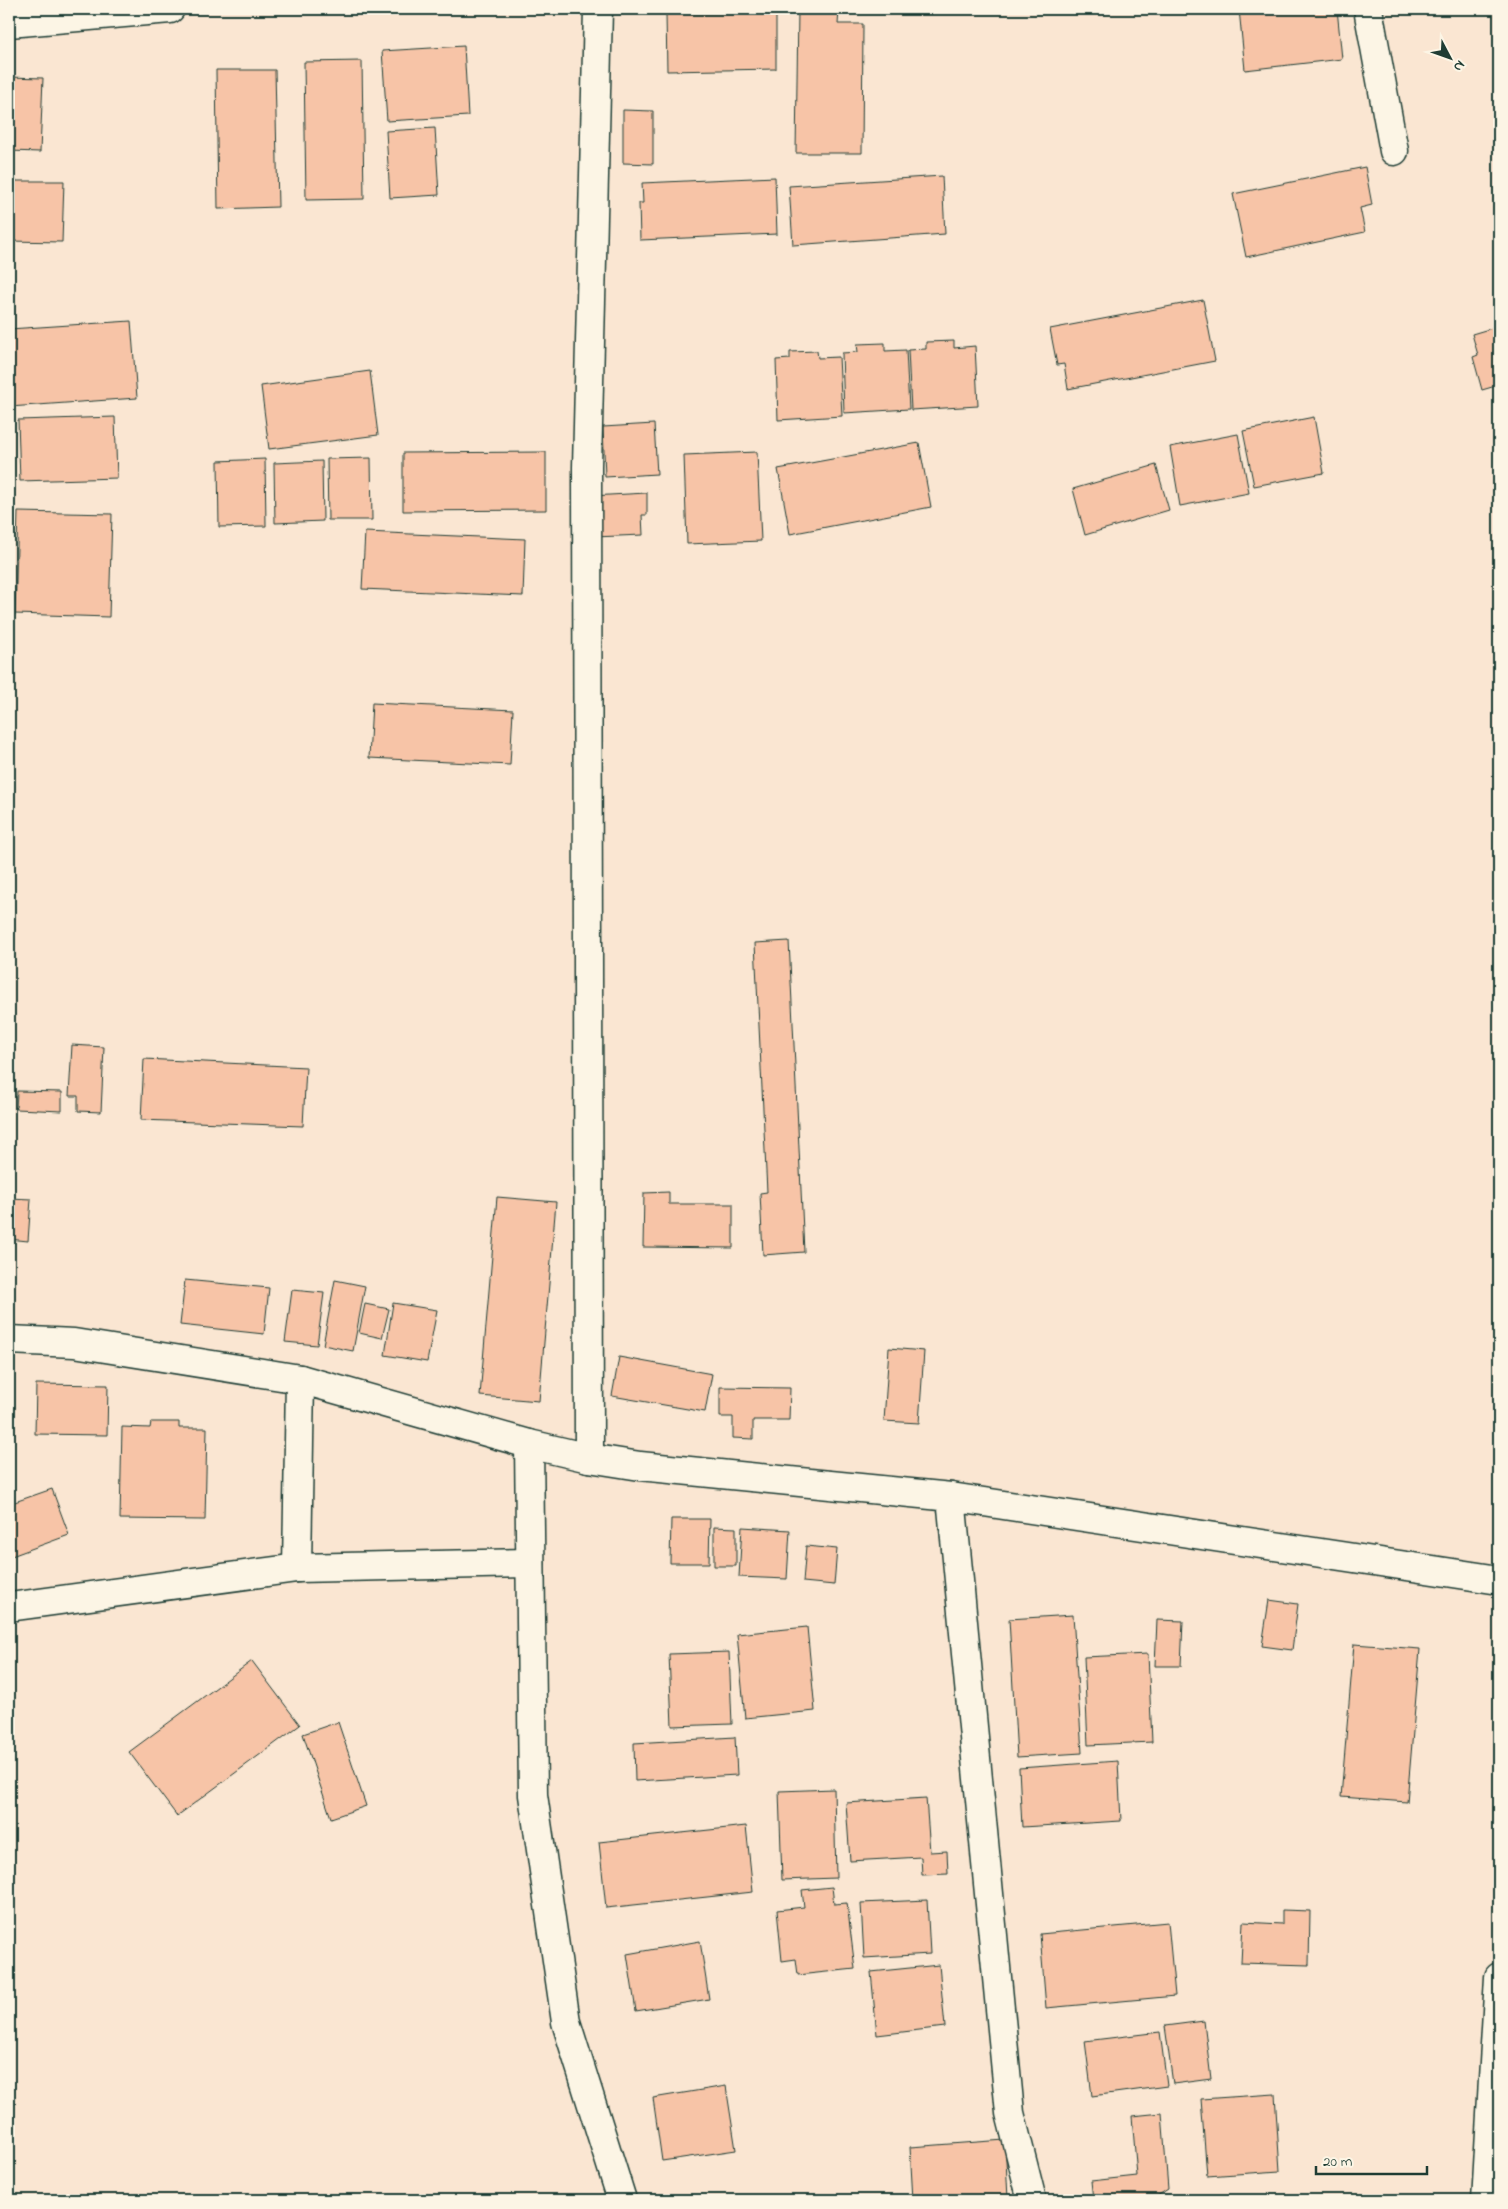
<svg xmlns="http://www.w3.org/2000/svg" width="1508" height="2209" viewBox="0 0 1508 2209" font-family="'Indie Flower',sans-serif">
<rect width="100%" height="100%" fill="#fae6d2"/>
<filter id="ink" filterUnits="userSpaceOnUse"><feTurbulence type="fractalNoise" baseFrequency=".02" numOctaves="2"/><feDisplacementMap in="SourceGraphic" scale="10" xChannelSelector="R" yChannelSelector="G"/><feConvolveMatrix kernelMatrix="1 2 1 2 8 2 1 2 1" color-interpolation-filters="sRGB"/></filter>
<g filter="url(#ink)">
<!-- building -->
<g fill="#f7c4a7" stroke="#1f3d34">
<polygon points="1239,9 1337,9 1342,59 1245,70"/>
<polygon points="798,10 839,11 838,24 863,24 862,153 796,153"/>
<polygon points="776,11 776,69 667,71 666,14"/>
<polygon points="464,46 468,116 387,121 382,51"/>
<polygon points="362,61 364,199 306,200 304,62"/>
<polygon points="216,70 275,70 278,207 218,209"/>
<polygon points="9,77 43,78 40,152 9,151"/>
<polygon points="623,110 653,111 653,164 623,163"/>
<polygon points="435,128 439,195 390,198 386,131"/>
<polygon points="1365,167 1372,205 1360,208 1365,232 1246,257 1233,194"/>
<polygon points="942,176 945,234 793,245 789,186"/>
<polygon points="775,177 777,234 640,240 639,203 643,203 642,183"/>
<polygon points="9,181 64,181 62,242 9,241"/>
<polygon points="1203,300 1215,361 1068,389 1064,364 1057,365 1050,329"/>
<polygon points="131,321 137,398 9,407 9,329"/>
<polygon points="1499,326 1499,385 1482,390 1473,357 1478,355 1472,334"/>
<polygon points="954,341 954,348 975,346 978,406 911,410 908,350 926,349 926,342"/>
<polygon points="885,343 885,351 906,350 909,409 844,413 842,353 858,352 857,344"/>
<polygon points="817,351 818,358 839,357 842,416 778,420 776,360 790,359 790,352"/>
<polygon points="370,371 378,435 269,449 261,386"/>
<polygon points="115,417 117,478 20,481 18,420"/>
<polygon points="1314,417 1324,473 1254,486 1243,431"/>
<polygon points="654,424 657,474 605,477 603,427"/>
<polygon points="1238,434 1249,493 1180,506 1170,447"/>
<polygon points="919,443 931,507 790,534 778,469"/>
<polygon points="546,452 546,510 403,511 403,453"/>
<polygon points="757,452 761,541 687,544 684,455"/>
<polygon points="371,458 372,520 328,520 327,459"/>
<polygon points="265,459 266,526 219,527 218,461"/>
<polygon points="322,461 323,521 275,523 274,463"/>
<polygon points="1156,465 1169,510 1085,535 1073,489"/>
<polygon points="647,493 647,515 642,515 643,535 594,537 591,496"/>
<polygon points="18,512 112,514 109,617 15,614"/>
<polygon points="365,532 525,539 523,596 362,589"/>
<polygon points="372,703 513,710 510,765 369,758"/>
<polygon points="789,941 804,1252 763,1255 760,1193 767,1192 755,943"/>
<polygon points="72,1045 104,1047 101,1112 78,1111 78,1096 69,1096"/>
<polygon points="144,1059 306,1067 303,1126 141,1120"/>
<polygon points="17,1091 62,1092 62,1111 16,1109"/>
<polygon points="669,1192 669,1204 733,1204 733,1248 643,1247 644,1193"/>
<polygon points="497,1197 556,1202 539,1401 480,1396"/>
<polygon points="9,1198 31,1199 28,1241 9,1239"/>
<polygon points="185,1280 269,1288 264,1334 180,1325"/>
<polygon points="335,1280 365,1286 353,1351 323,1345"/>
<polygon points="292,1290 324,1293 317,1345 285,1342"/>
<polygon points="393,1303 437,1310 427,1362 385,1355"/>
<polygon points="365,1304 389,1309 382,1338 359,1333"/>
<polygon points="889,1348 924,1351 919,1423 884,1421"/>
<polygon points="619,1357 712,1374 705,1412 612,1396"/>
<polygon points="36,1384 108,1385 107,1435 35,1434"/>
<polygon points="720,1387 790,1388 789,1420 753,1420 753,1439 733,1438 733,1417 720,1417"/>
<polygon points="151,1422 179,1422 179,1428 207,1428 205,1520 120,1519 122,1427 150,1428"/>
<polygon points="52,1489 69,1535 9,1557 9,1504"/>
<polygon points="671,1519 710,1519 709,1563 670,1563"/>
<polygon points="714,1527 736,1528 736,1566 714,1566"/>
<polygon points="742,1527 790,1530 787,1579 739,1577"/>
<polygon points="806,1546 837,1549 834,1585 803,1582"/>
<polygon points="1269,1600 1298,1604 1292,1650 1262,1646"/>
<polygon points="1073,1615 1082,1753 1017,1757 1009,1619"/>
<polygon points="1157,1620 1183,1621 1181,1666 1155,1666"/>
<polygon points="807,1627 815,1711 745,1718 737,1634"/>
<polygon points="1354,1644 1420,1649 1407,1802 1341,1797"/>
<polygon points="729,1652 732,1724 672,1726 669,1654"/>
<polygon points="1148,1654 1152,1742 1088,1745 1084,1657"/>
<polygon points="252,1661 300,1725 177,1816 129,1752"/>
<polygon points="338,1722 366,1806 331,1818 303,1734"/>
<polygon points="735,1737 737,1775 635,1781 634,1743"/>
<polygon points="1118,1761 1121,1821 1022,1827 1019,1768"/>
<polygon points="834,1789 836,1878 782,1880 779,1791"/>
<polygon points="926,1798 930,1852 947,1851 948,1874 922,1875 921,1857 850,1861 846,1803"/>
<polygon points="746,1826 753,1892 606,1908 599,1842"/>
<polygon points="832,1887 834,1904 847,1903 855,1969 798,1975 796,1959 782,1961 777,1910 804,1907 802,1890"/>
<polygon points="927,1900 930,1954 864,1958 861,1903"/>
<polygon points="1282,1910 1310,1911 1309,1965 1241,1963 1243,1922 1282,1924"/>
<polygon points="1168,1922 1175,1996 1046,2008 1040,1934"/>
<polygon points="700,1941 709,1999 636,2011 627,1954"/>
<polygon points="939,1965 945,2027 877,2035 871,1972"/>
<polygon points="1204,2021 1211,2079 1173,2084 1165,2026"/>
<polygon points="1160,2032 1167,2086 1092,2096 1085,2041"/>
<polygon points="726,2086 736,2150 662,2161 653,2098"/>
<polygon points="1275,2094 1280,2171 1207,2176 1201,2099"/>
<polygon points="1162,2113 1168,2189 1151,2200 1093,2200 1091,2181 1137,2176 1132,2116"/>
<polygon points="1005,2140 1008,2199 913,2200 910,2147"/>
</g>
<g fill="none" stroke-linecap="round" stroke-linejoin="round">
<defs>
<g id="minor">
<polyline points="1368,9 1394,151"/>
<polyline points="9,23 170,9"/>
<polyline points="9,1340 74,1343 300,1379 529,1444 589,1458 640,1466 951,1497 1499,1580"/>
<polyline points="529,1444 533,1795 566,2022 622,2200"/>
<polyline points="589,1458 587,467 598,9"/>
<polyline points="951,1497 1010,2113 1032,2200"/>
<polyline points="297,1568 300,1379"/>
<polyline points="9,1607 297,1568 530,1563"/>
<polyline points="1486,2200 1499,1977"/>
</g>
</defs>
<!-- minor casing -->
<use href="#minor" stroke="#1f3d34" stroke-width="31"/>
<!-- minor -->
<use href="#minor" stroke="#fcf5e5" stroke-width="28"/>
</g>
</g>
<!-- margin -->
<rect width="1508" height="2209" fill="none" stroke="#fcf5e5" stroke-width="30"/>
<rect x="15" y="15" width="1478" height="2179" fill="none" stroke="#1f3d34" stroke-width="2" filter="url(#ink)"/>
<!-- north arrow -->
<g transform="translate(1450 58) rotate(131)" stroke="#fcf5e5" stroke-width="4" paint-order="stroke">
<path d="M0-4L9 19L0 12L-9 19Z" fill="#1f3d34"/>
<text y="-8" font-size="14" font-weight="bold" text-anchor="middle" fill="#1f3d34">N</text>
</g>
<!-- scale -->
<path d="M1316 2166v8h111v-8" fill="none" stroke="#1f3d34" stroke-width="2.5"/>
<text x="1323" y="2166" font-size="15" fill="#1f3d34" stroke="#fcf5e5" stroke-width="4" paint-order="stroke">20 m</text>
</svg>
